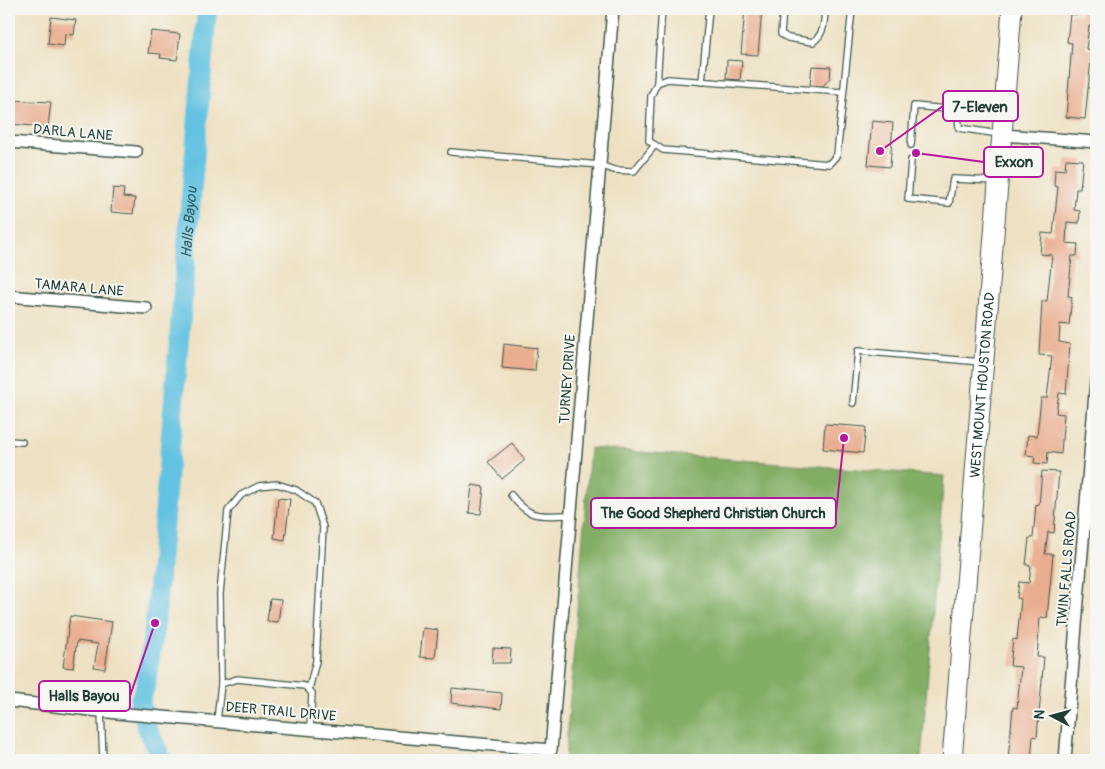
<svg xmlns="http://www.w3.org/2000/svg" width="1105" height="769" viewBox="0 0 1105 769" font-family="Pangolin,sans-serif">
<rect width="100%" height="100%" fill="#f6f6f2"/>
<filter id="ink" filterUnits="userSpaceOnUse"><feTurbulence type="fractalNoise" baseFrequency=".02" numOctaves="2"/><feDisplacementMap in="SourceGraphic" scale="10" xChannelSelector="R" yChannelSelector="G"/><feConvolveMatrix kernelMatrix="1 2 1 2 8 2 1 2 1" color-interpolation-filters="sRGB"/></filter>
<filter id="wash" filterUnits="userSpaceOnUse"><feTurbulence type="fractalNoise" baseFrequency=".0096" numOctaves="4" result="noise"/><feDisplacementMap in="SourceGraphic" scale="20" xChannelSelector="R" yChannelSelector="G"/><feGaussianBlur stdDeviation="1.12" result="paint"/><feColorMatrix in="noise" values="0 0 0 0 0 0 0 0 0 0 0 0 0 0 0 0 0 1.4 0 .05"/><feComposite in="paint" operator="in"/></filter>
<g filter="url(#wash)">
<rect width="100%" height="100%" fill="#eee1c3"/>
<!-- forest -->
<polygon fill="#82ad65" stroke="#50754c" points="590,448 944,476 921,760 565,760"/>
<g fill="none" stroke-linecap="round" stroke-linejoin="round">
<!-- river -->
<path stroke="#63c2e1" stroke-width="20" id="s1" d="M162,760L147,728L140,701L146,684L155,623L207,9"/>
</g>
<g id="blocks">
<!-- building -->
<g fill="#e9ad8f">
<polygon points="745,9 762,9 758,55 741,54"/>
<polygon points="1080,9 1096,9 1096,27 1089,26 1086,49 1092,50 1085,119 1066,117 1072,43 1067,42 1070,14 1080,15"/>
<polygon points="51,17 76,20 74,35 65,34 64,46 48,44"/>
<polygon points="151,31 180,34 177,60 160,58 161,54 148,53"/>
<polygon points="727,60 742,61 740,80 726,79"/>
<polygon points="812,66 831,67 830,78 823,86 810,85"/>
<polygon points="9,100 51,102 48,127 9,124"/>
<polygon points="872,121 893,123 890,167 868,165"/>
<polygon points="1066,159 1083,160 1080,189 1076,189 1074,210 1080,211 1079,223 1067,222 1066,243 1078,244 1077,256 1072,256 1068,296 1072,297 1069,325 1060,324 1059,342 1070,344 1066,394 1059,393 1056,413 1064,414 1061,454 1048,452 1047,464 1034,463 1035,456 1026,455 1028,435 1037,436 1041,398 1047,398 1052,356 1039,355 1042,301 1047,301 1052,255 1040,254 1042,233 1053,234 1058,187 1054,186 1055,169 1065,170"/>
<polygon points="113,188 124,189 123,197 135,198 133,214 111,212"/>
<polygon points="504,344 537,348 535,371 502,368"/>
<polygon points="825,424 866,427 863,453 823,449"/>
<polygon points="512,443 525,460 502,479 488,462"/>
<polygon points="1042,471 1059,472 1054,533 1048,532 1045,554 1053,554 1047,618 1040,617 1037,657 1044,657 1037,737 1033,736 1031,760 1008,760 1013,707 1017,708 1021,667 1010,666 1013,639 1017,640 1021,599 1017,598 1019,582 1029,583 1031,566 1026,565 1029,538 1033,538 1036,504 1039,505"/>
<polygon points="472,485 484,487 481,514 469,513"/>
<polygon points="278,498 290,499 285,540 274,538"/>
<polygon points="270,599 281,600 278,622 267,621"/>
<polygon points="70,616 112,622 105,669 94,667 98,644 77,641 73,668 63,667"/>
<polygon points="423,628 438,630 435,658 420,657"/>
<polygon points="493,648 511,649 510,663 492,663"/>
<polygon points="452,688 502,693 501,709 451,703"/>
</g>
</g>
</g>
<g filter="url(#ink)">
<use href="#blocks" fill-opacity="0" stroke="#3e5649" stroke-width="1"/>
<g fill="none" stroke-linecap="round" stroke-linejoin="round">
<defs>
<g id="lane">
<polyline points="662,9 657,83 651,96 649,141 663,150 829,164 837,155 852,9"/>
<path d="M783,9L781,34L788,38L813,42C825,33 824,22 825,9"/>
<polyline points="702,82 709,9"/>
<polyline points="657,83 668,79 842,92"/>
<polyline points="911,145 914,106 958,110 959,128 999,134"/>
<polyline points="451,152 600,165 614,170 634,171 655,145"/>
<polyline points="911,160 908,199 949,203 953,179 996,181"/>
<polyline points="853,403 858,351 981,362"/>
<polyline points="9,441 22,442"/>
<path d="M511,495C531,521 541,515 571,515"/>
<polyline points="221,684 220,593 228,511 241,495 259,486 277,484 296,490 315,503 323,527 316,661 309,689"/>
<polyline points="101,711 103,760"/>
<polyline points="217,721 221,684 237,679 305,686 312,693 310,729"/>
</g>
<g id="street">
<polyline points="1002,135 1096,142"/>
<polyline points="9,142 136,152"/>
<polyline points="9,296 146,308"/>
<polyline points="9,701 127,714 551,750 613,9"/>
<polyline points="1065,760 1096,381"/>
</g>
<g id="primary">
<path id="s2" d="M952,760L1012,9"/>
</g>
</defs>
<!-- lane casing -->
<use href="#lane" stroke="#3e5649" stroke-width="8"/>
<!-- street casing -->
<use href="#street" stroke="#3e5649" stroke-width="14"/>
<!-- primary casing -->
<use href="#primary" stroke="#3e5649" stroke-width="21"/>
<!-- lane -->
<use href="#lane" stroke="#fff" stroke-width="5.5"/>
<!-- street -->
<use href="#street" stroke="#fff" stroke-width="11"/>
<!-- primary -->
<use href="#primary" stroke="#fff" stroke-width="19"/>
</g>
</g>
<g text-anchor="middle" stroke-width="4" stroke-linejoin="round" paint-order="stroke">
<!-- street labels -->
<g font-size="14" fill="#1f3d34" stroke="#f6f6f2">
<text transform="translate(73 132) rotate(5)" y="5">DARLA LANE</text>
<text transform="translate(79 287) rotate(5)" y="5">TAMARA LANE</text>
<text transform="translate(567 379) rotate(-86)" y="5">TURNEY DRIVE</text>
<text dy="5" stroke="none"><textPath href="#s2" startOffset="376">WEST MOUNT HOUSTON ROAD</textPath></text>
<text transform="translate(1066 569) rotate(-85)" y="5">TWIN FALLS ROAD</text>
<text transform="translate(281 711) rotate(5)" y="5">DEER TRAIL DRIVE</text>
</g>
<!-- water labels -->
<g font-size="15" font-style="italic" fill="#305e5f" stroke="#f6f6f2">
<text dy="5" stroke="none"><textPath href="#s1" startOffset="545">Halls Bayou</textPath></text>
</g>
</g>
<!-- callouts -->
<path fill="none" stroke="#b5179e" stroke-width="2" d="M880 151L943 106M916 153L984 162M844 438L836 513M155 623L130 696"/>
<g fill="#b5179e" stroke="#f6f6f2" stroke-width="2">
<circle cx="880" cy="151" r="5"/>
<circle cx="916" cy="153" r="5"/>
<circle cx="844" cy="438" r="5"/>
<circle cx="155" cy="623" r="5"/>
</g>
<g fill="#f6f6f2" stroke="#b5179e" stroke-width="2">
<rect x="943" y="91" width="75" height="30" rx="5"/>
<rect x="984" y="147" width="59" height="30" rx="5"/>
<rect x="591" y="498" width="245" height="30" rx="5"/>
<rect x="39" y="681" width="91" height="30" rx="5"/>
</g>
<g font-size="15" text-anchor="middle" font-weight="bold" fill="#1f3d34">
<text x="980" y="112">7-Eleven</text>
<text x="1014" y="167">Exxon</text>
<text x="713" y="518">The Good Shepherd Christian Church</text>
<text x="84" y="701">Halls Bayou</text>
</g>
<!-- margin -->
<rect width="1105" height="769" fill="none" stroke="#f6f6f2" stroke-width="30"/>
<!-- north arrow -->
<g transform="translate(1052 716) rotate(276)" stroke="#f6f6f2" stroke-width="4" paint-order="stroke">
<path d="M0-4L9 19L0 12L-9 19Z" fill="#1f3d34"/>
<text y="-8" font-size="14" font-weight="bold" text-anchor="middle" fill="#1f3d34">N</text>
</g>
</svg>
